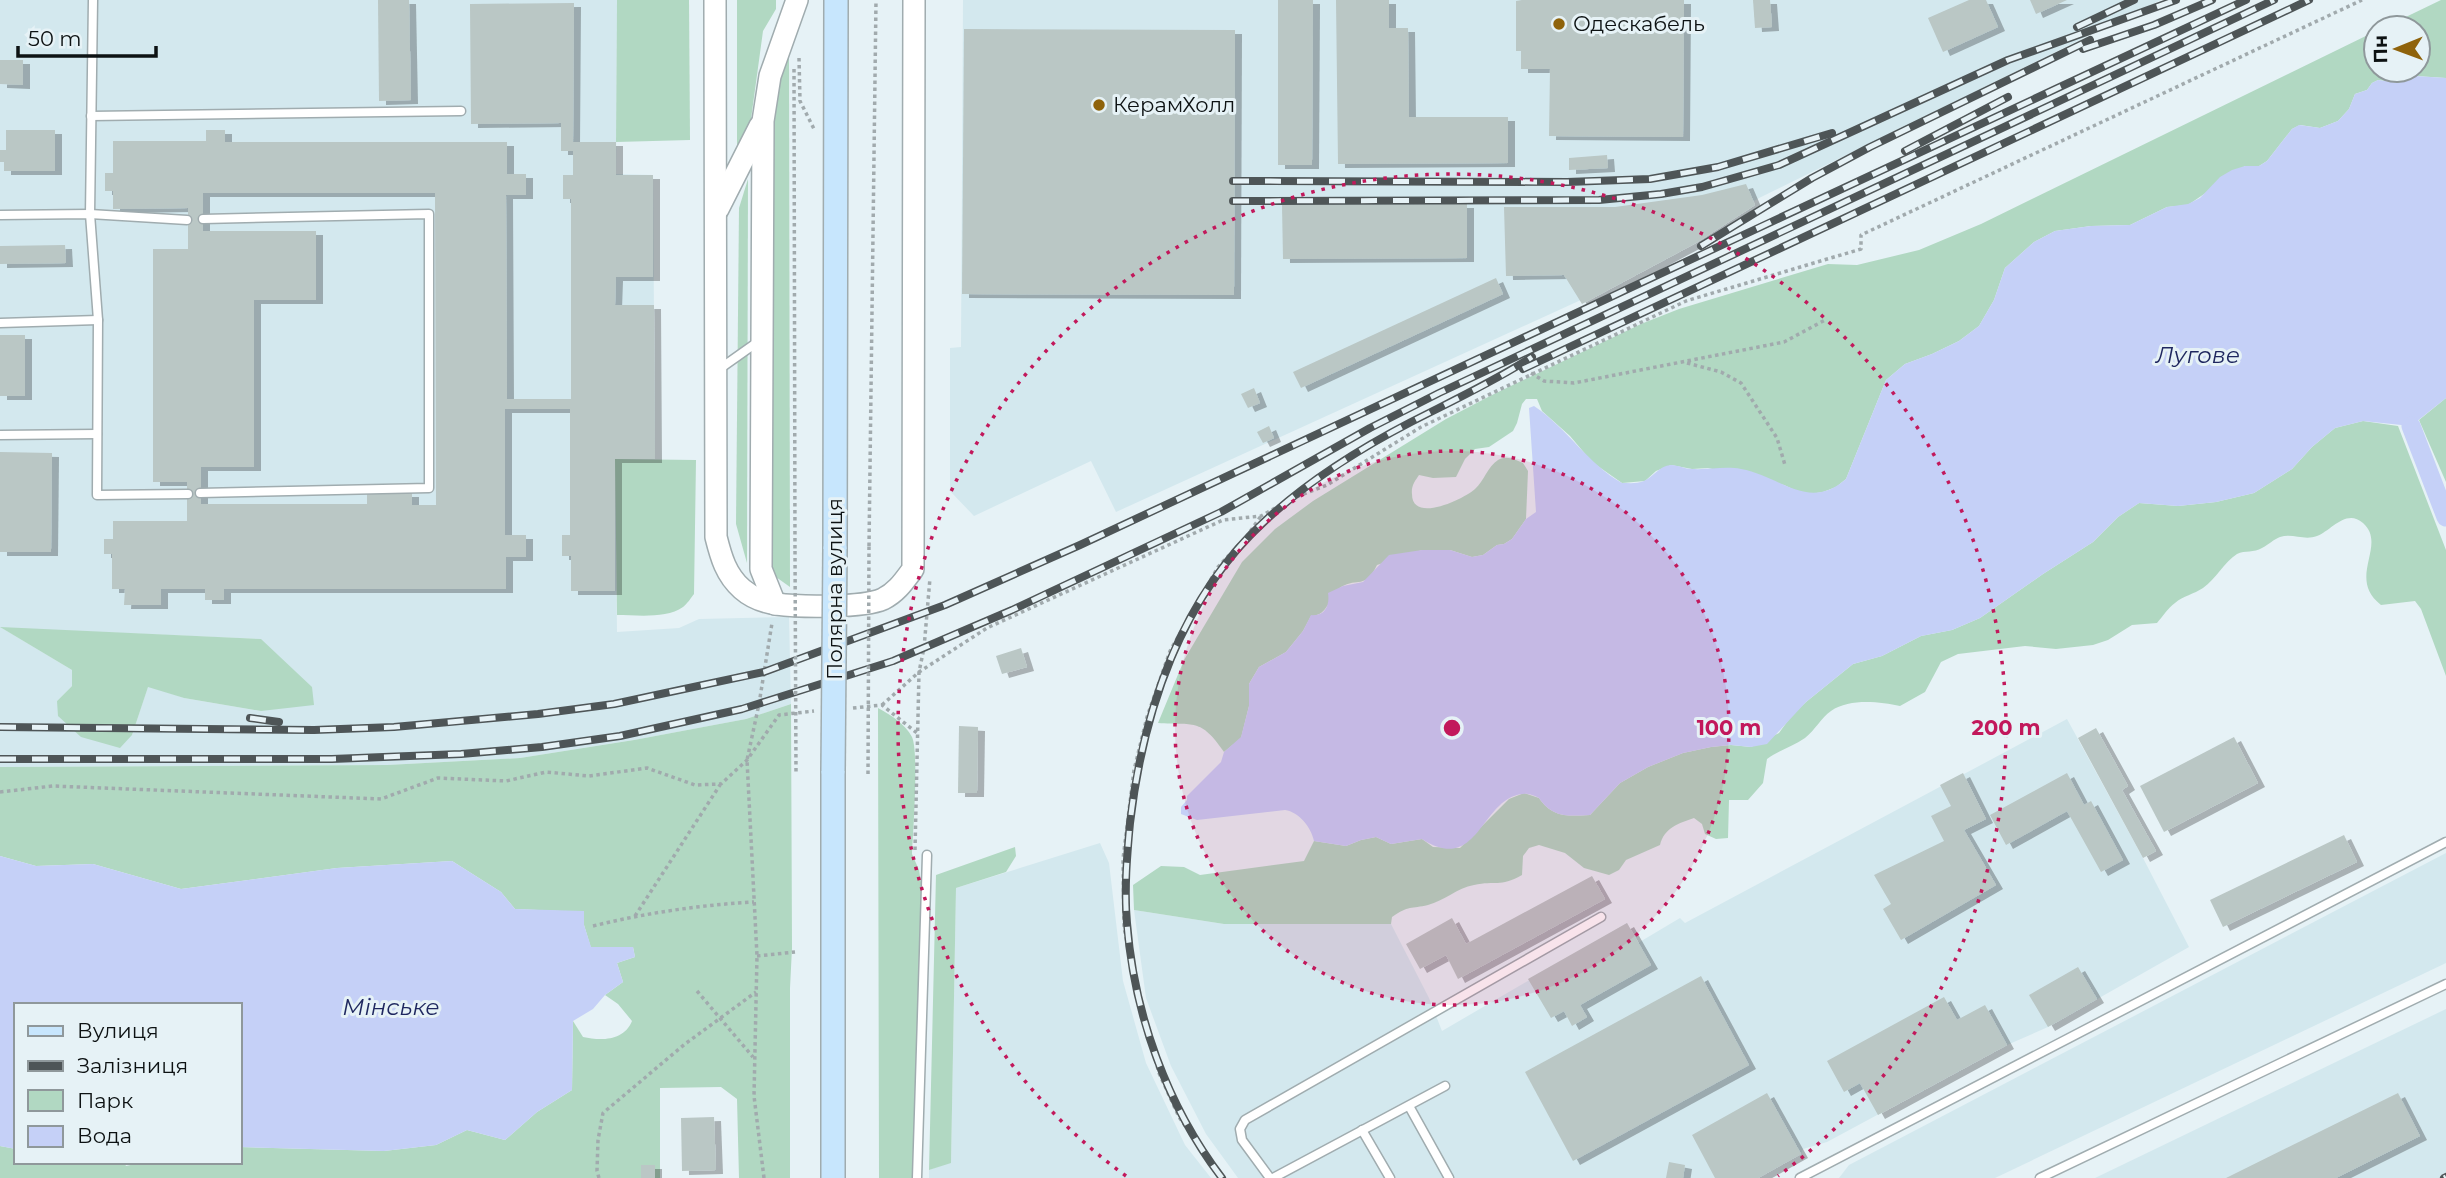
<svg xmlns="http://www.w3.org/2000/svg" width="2446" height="1178" viewBox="0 0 2446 1178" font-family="Montserrat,sans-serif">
<defs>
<filter id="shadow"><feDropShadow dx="7" dy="4" stdDeviation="0" flood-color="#0004"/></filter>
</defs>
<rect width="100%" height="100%" fill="#e6f2f6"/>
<!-- built -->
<g fill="#d3e8ee" fill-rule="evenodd">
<path d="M0,0H617L616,174L653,175L655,459H615L617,632L679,628L699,619L789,617L791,704L746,719L634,740L520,758L387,765L0,767ZM2,628L261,639V711L184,698L148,686L132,735L57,701L72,686V670Z"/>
<polygon points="963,0 2161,0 1759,198 1629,278 1116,512 1091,461 974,516 950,491 950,348 961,347"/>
<polygon points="2067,719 2143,858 2189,947 2048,1027 2007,1045 1827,1142 1803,1149 1801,1154 1758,1178 1238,1178 1206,1134 1171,1066 1146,998 1134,910 1224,924 1391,924 1429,998 1442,1031 1627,923 1638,943 1680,918 1685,923"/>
<polygon points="1100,843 1109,863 1123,981 1146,1063 1185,1145 1211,1178 929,1178 929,1170 951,1162 956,888"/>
<polygon points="2446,853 2446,963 1995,1178 1839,1178 1849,1165"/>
<polygon points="2446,1009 2446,1178 2095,1178"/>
</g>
<!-- green -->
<g fill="#b1d8c2">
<polygon points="617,0 689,0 690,140 616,142"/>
<polygon points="737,0 776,0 776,9 763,31 748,141 737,155"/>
<path d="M2441,0H2446V78L2416,76L2399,83L2378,80L2372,83L2367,90L2355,94L2349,109L2338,121L2320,128L2300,125L2292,129L2267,161L2259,166H2245L2188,205L2167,207L2130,225L2091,226L2055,231L2034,242L2005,268L1994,300L1979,326L1959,341L1932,354L1905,364L1886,380L1846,479L1836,487L1823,492L1810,494L1799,492L1784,485L1708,468L1692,469L1671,465L1656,471L1645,481L1622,483L1592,462L1570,436L1542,411L1537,399H1526L1522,404L1517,423L1513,431L1489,447L1475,449L1465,459L1456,477L1433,478L1419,475C1415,481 1411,486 1412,494C1412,524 1464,499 1475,489C1484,481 1488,466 1498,460C1506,455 1515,459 1523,463L1528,471L1526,519L1512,539L1504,544L1497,545L1483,555L1472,557L1450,550H1422L1377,565C1365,590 1358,577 1341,587C1328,596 1329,616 1311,616L1303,631L1286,652L1259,667L1249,684V706L1241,738L1224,752C1200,717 1194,726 1158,723L1184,660L1242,562L1275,529L1313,501L1446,419L1494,394L1641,324L1679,309L1828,264L1857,265L1919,250L1981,224L2376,31V70H2418V28H2383Z"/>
<polygon points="789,53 790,587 776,577 770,560 772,123 777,91"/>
<polygon points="748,179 747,563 736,524 739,208"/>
<polygon points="2446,398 2446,482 2419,420"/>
<path d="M2363,421L2398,426L2446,550V676L2421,609L2415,601L2381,605C2346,578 2388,545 2363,523C2346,508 2331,531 2317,536C2304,541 2293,533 2280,537C2274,539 2268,545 2262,548C2254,553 2245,550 2237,554C2224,562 2216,579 2203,588C2194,594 2183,596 2175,603C2168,608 2163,616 2157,623L2132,625L2108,640L2093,645L2056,649L2025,646L1958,654L1941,662L1925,692L1900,706C1880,702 1850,698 1831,711C1821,718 1815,730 1805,738C1792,747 1779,750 1767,759L1763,783L1748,800H1729L1728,838L1716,839L1705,834L1702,824L1694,818C1679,823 1664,828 1660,845L1626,860L1619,870L1609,875L1584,868L1565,853L1539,845L1529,848L1523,856L1522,875C1499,888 1496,880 1474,885C1457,888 1444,901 1428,905C1411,909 1409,905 1392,917L1391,924H1224L1134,910L1133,885L1161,866L1184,867L1200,875L1304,861L1314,841L1346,846L1361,840L1376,837L1391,844L1422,839L1433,847L1460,848L1509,799L1524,793L1539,798C1553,818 1567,816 1590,815L1620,783L1648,767L1683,753L1711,747L1731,745L1751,747L1779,733L1792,715L1806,702L1853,664L1882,656L1921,636L1952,630L1980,618L2043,574L2093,542L2118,517L2139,503L2178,506L2216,502L2254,493L2292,469L2312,447L2335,428Z"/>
<path d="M615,459L696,460L694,594C691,598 687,604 683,607C666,619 636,615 617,615Z"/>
<polygon points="0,627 261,639 312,687 314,705 261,711 184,698 148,687 132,735 120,748 81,737 58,716 57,701 72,686 72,670"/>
<path d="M791,704L792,948L790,988V1178H739L737,1099L721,1087L660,1088V1178H0V1146L16,1149V1162H124L126,1166L144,1162H240V1147L384,1151L436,1145L467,1130L505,1140L537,1112L572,1090L573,1021L583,1037C601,1041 624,1041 632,1021L618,1004L605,995L623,982L617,963L635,957L633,947L591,948L584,925V912L515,909L501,892L452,861L337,868L181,889L93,864L36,866L0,856V767L387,765L520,758L634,740L746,719Z"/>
<path d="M878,708C891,715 905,724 912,737C919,752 913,832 912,854L919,870L922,889L913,1178H879Z"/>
<polygon points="1015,847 1016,856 1006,872 956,888 951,1163 929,1170 936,875"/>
</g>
<!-- water -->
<g fill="#c5d0f7">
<path d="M2415,76L2446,78V398L2411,426L2363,421L2335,428L2312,447L2292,469L2254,493L2216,502L2178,506L2139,503L2118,517L2093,542L2043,574L1980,618L1952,630L1921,636L1882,656L1853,664L1806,702L1767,744L1751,747L1731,745L1711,747L1683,753L1648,767L1620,783L1590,815C1567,816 1553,818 1539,798C1535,796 1528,793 1523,794C1481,797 1479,876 1422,839L1391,844L1376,837L1361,840L1346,846L1314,841C1311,827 1299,812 1285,810L1197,820L1181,814V807L1187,800V796L1221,762L1224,752L1241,737L1249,706V684L1259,667L1286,652L1303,631L1311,615C1325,617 1330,605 1328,593L1343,586L1363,582L1389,555L1422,550H1450L1472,557L1483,555L1497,545L1504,544L1512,539L1526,519L1536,512L1529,408L1534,406C1567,428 1588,464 1622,483C1629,483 1637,484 1644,481C1653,477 1659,466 1671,465C1678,465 1685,469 1692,469C1708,470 1725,466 1741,469C1781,476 1808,512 1846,479L1886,380L1905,364L1932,354L1959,341L1979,326L1994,300L2005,268L2034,242L2055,231L2091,226L2130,225L2167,207L2188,204L2200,198L2220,177L2232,170L2245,166H2259L2267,161L2292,129L2299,125L2320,128L2338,121L2349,109L2355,94L2367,90L2372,83L2378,80L2399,83Z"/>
<polygon points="0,856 36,866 93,864 181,889 337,868 452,861 501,892 515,909 584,911 584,925 591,947 633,947 635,957 617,963 623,982 605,995 593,1009 573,1021 572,1090 537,1112 505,1140 467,1130 436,1145 384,1151 240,1147 240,1005 16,1005 16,1149 0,1146"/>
</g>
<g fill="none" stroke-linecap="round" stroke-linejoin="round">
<!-- canal -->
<polyline stroke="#c5d0f7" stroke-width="19" points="2411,426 2446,517"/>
</g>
<!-- building -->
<g fill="#bac7c5" fill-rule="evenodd" filter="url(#shadow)">
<polygon points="378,0 409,0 411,100 379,101"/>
<polygon points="1278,0 1313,0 1312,165 1278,165"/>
<polygon points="1336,0 1389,0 1389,28 1408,28 1409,117 1508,117 1508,163 1338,164"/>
<polygon points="1522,0 1684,0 1683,137 1549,136 1550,69 1521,69 1521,51 1516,51 1516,1"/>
<polygon points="1753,0 1770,0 1772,27 1755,28"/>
<polygon points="1969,0 1986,0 1998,27 1943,52 1928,18"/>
<polygon points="2030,0 2067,0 2036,14"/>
<path d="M574,3L573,142H616V175H653V277H616L615,305H654L655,459H615V591H571V556H562V535H570V409H505V535H526V557H506V589H224V600H205V589H161V605H124L125,589H112V554H104V539H113V521H187V482H153V249H188V208L113,209V191H105V173H113V141H206V130H225V142H507V174H526V195H506L507,399H571V199H563V175H573V151H561V123L471,124L470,4ZM203,193H435L436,505H412V493H367V504H201V467H254V300H316V231H203Z"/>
<polygon points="964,29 1235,30 1234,295 962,294"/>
<polygon points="0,60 23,60 23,85 0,84"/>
<polygon points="6,130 55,130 55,171 4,171 4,162 0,162 0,150 6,150"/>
<polygon points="1607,155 1608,168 1569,170 1569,158"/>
<polygon points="1746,184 1755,205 1696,243 1582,304 1564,275 1506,276 1504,207 1615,207 1702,195"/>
<polygon points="1467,204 1467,258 1283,259 1282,205"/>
<polygon points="65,245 66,263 0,264 0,246"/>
<polygon points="1496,278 1503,294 1301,388 1293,372"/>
<rect x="0" y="335" width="25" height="61"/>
<polygon points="1254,388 1260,403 1248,408 1241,394"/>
<polygon points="1269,426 1274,438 1263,443 1257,432"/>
<polygon points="0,452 52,453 51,552 0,552"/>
<polygon points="1021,648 1027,667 1002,674 996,656"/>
<polygon points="959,726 978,727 977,793 958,793"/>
<polygon points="2096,728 2128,786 2122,790 2156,851 2143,858 2078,738"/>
<polygon points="2234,737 2258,783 2164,832 2140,786"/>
<polygon points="1963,773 1986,819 1964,830 1996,885 1901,940 1883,909 1891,904 1874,875 1944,841 1931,816 1951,806 1940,785"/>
<polygon points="2067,773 2084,805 2091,801 2123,860 2101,872 2067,811 2006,845 1990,815"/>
<polygon points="2344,835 2357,862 2223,927 2210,900"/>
<polygon points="1592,876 1605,899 1458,979 1446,955 1420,969 1406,944 1452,918 1466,944"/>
<polygon points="1627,923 1651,965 1580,1005 1587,1017 1572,1026 1564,1011 1551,1018 1528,979"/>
<polygon points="2078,967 2097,999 2048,1027 2029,995"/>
<polygon points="1701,976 1749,1065 1573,1161 1525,1072"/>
<polygon points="1944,997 1957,1020 1985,1005 2007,1045 1878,1115 1860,1083 1844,1092 1827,1061"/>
<polygon points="1767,1093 1801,1154 1758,1178 1715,1178 1692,1135"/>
<polygon points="2398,1093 2420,1136 2336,1178 2226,1178"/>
<polygon points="714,1117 716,1170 682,1171 681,1118"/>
<polygon points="1669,1162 1685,1165 1683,1178 1666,1178"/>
<rect x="641" y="1165" width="14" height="13"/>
</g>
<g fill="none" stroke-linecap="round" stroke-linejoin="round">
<defs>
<g id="service">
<polyline points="93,0 90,214 98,320 97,495 188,494"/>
<polyline points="91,116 461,111"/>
<polyline points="0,215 90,214 187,220"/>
<polyline points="0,323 98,320"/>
<polyline points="718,370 759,341"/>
<polyline points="0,435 97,434"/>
<polyline points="200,493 429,488 429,214 203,219"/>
<polyline points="1409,1106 1449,1178"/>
<polyline points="1362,1130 1390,1178"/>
<polyline points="917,1178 927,855"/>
<polyline points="1270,1178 1242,1140 1240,1129 1245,1120 1601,917"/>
<polyline points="1273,1178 1445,1086"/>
<polyline points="1800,1178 2446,842"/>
<polyline points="2040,1178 2446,984"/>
</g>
<g id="tertiary">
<path d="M715,0L716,537C721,557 726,575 742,589C751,597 764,602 776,604C799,607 863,608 883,599C897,592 904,581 913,569L914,0"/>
<polyline points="718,209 760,126"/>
<polyline points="775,604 761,569 763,121 770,76 797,0"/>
</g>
<g id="secondary">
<polyline points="835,549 836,0"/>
<polyline points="833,1178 833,771"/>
</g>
</defs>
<!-- service casing -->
<use href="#service" stroke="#a0acaf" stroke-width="11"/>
<!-- tertiary casing -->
<use href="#tertiary" stroke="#a0acaf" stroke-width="24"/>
<!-- secondary casing -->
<use href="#secondary" stroke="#a0acaf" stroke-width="26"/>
<!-- path -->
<g stroke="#a1aaad" stroke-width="3.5" stroke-dasharray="3.5 3.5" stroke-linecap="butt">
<polyline points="799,58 800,101 815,131"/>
<polyline points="794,69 795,551"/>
<polyline points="1687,363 1721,372 1741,383 1777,438 1785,465"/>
<polyline points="1531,373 1544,381 1574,383 1784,342 1827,319"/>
<polyline points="869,546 876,0"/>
<polyline points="882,705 919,672 987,628 1223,520 1261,516 1291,499 1327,485 1421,427 1686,301 1861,249 1861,235 2362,0"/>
<polyline points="853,708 882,705 917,733"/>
<polyline points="0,792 53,786 381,799 438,778 506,781 546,772 589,776 647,768 695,785 721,784 747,760 779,715 814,711"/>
<polyline points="915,850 919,672 924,648 930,578"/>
<polyline points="635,916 720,785"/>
<path d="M593,926C646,913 699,905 754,902"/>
<polyline points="757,956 795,952"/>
<polyline points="697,991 753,1057"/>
<polyline points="599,1178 597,1171 598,1140 603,1113 685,1044 756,992"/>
<polyline points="764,1178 754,1096 757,956 747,760 759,704 772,623"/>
<polyline points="1221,1178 1179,1117 1159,1073 1135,986 1124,927 1123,859 1134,770 1147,717 1170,651 1218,567 1247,536 1261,516"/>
</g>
<!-- service -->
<use href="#service" stroke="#fff" stroke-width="8"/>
<!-- tertiary -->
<use href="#tertiary" stroke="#fff" stroke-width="21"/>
<!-- secondary -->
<use href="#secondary" stroke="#c7e6fd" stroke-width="23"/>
<defs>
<g id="rail">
<polyline points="2077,27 2134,0"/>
<polyline points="2083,49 2154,25 2212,0"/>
<polyline points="1905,151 2008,97"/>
<polyline points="1233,181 1567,182 1650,179 1718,167 1832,133"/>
<polyline points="1233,201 1599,200 1661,194 1702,187 1779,165 2008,60 2176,0"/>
<polyline points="1701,246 1812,178 1870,147 2090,40"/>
<polyline points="1523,369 2309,0"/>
<polyline points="250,718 279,722"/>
<polyline points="0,727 314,730 394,727 538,714 614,704 764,672 945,605 1080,545 2246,0"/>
<polyline points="0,759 332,759 461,754 542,747 620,736 742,709 893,661 1012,610 1221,512 1370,428 1439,393 2274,0"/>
<path d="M1222,1178C1167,1106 1134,1014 1127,923C1124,890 1127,856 1130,823C1143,711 1181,597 1266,520C1307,482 1361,448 1411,422C1452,401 1493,382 1532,357"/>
<polyline points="2444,1178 2446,1177"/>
</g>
</defs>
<!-- rail casing -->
<use href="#rail" stroke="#4e5557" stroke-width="8"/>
<!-- rail -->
<use href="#rail" stroke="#e6f2f6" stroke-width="5" stroke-dasharray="16" stroke-linecap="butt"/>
<defs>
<polyline id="secondary-bridge" points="833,771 835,549"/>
</defs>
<!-- secondary-bridge casing -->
<use href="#secondary-bridge" stroke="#a0acaf" stroke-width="26" stroke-linecap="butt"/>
<!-- path-bridge -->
<g stroke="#a1aaad" stroke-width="3.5" stroke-dasharray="3.5 3.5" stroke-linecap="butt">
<polyline points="795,551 796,773"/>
<polyline points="868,774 869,546"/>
</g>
<!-- secondary-bridge -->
<use href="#secondary-bridge" stroke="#c7e6fd" stroke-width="23"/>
</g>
<!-- distance rings -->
<circle cx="1452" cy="728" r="277" fill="#c2185b" fill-opacity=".12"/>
<g fill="none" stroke="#c2185b" stroke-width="3.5" stroke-dasharray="3.5 7">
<circle cx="1452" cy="728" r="277"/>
<path d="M1126 1176A554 554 0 1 1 1778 1176"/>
</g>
<!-- markers -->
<g fill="#8f630b" stroke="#e6f2f6" stroke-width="2.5">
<circle cx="1559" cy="24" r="7"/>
<circle cx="1099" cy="105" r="7"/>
</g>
<g text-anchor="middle" stroke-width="6" stroke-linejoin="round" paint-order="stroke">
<!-- poi labels -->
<g font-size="21" fill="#0d1213" stroke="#e6f2f6" text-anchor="start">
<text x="1573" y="31">Одескабель</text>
<text x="1113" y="112">КерамХолл</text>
</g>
<!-- street labels -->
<g font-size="21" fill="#0d1213" stroke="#e6f2f6">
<text transform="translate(835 589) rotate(-90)" y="7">Полярна вулиця</text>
</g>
<!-- water labels -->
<g font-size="23" font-style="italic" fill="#1e275f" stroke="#e6f2f6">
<text x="2198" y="363">Лугове</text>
<text x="391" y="1015">Мінське</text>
</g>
</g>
<circle cx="1452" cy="728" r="10" fill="#c2185b" stroke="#e6f2f6" stroke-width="3.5"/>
<g font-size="21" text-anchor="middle" font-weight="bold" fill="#c2185b" stroke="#e6f2f6" stroke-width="6" stroke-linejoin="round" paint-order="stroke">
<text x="1729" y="735">100 m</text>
<text x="2006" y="735">200 m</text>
</g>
<!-- legend -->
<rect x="14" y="1003" width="228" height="161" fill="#e6f2f6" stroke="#8f989b" stroke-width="2"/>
<rect x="28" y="1026" width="35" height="10" fill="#c7e6fd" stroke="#8f989b" stroke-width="2"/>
<text x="77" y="1038" font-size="21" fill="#0d1213">Вулиця</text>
<rect x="28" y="1061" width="35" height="10" fill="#4e5557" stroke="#8f989b" stroke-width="2"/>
<text x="77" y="1073" font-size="21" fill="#0d1213">Залізниця</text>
<rect x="28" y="1090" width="35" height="21" fill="#b1d8c2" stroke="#8f989b" stroke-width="2"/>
<text x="77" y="1108" font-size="21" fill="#0d1213">Парк</text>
<rect x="28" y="1126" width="35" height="21" fill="#c5d0f7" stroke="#8f989b" stroke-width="2"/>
<text x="77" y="1143" font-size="21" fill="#0d1213">Вода</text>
<!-- north arrow -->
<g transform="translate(2397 49) rotate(269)"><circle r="33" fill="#e6f2f6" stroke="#8f989b" stroke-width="2"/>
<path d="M0-5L12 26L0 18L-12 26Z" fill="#8f630b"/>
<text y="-10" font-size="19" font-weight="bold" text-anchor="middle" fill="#0d1213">Пн</text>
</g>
<!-- scale -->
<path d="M18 46v10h138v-10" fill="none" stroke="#0d1213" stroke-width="3.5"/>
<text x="28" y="46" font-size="21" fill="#0d1213" stroke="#e6f2f6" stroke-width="5" paint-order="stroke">50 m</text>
</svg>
